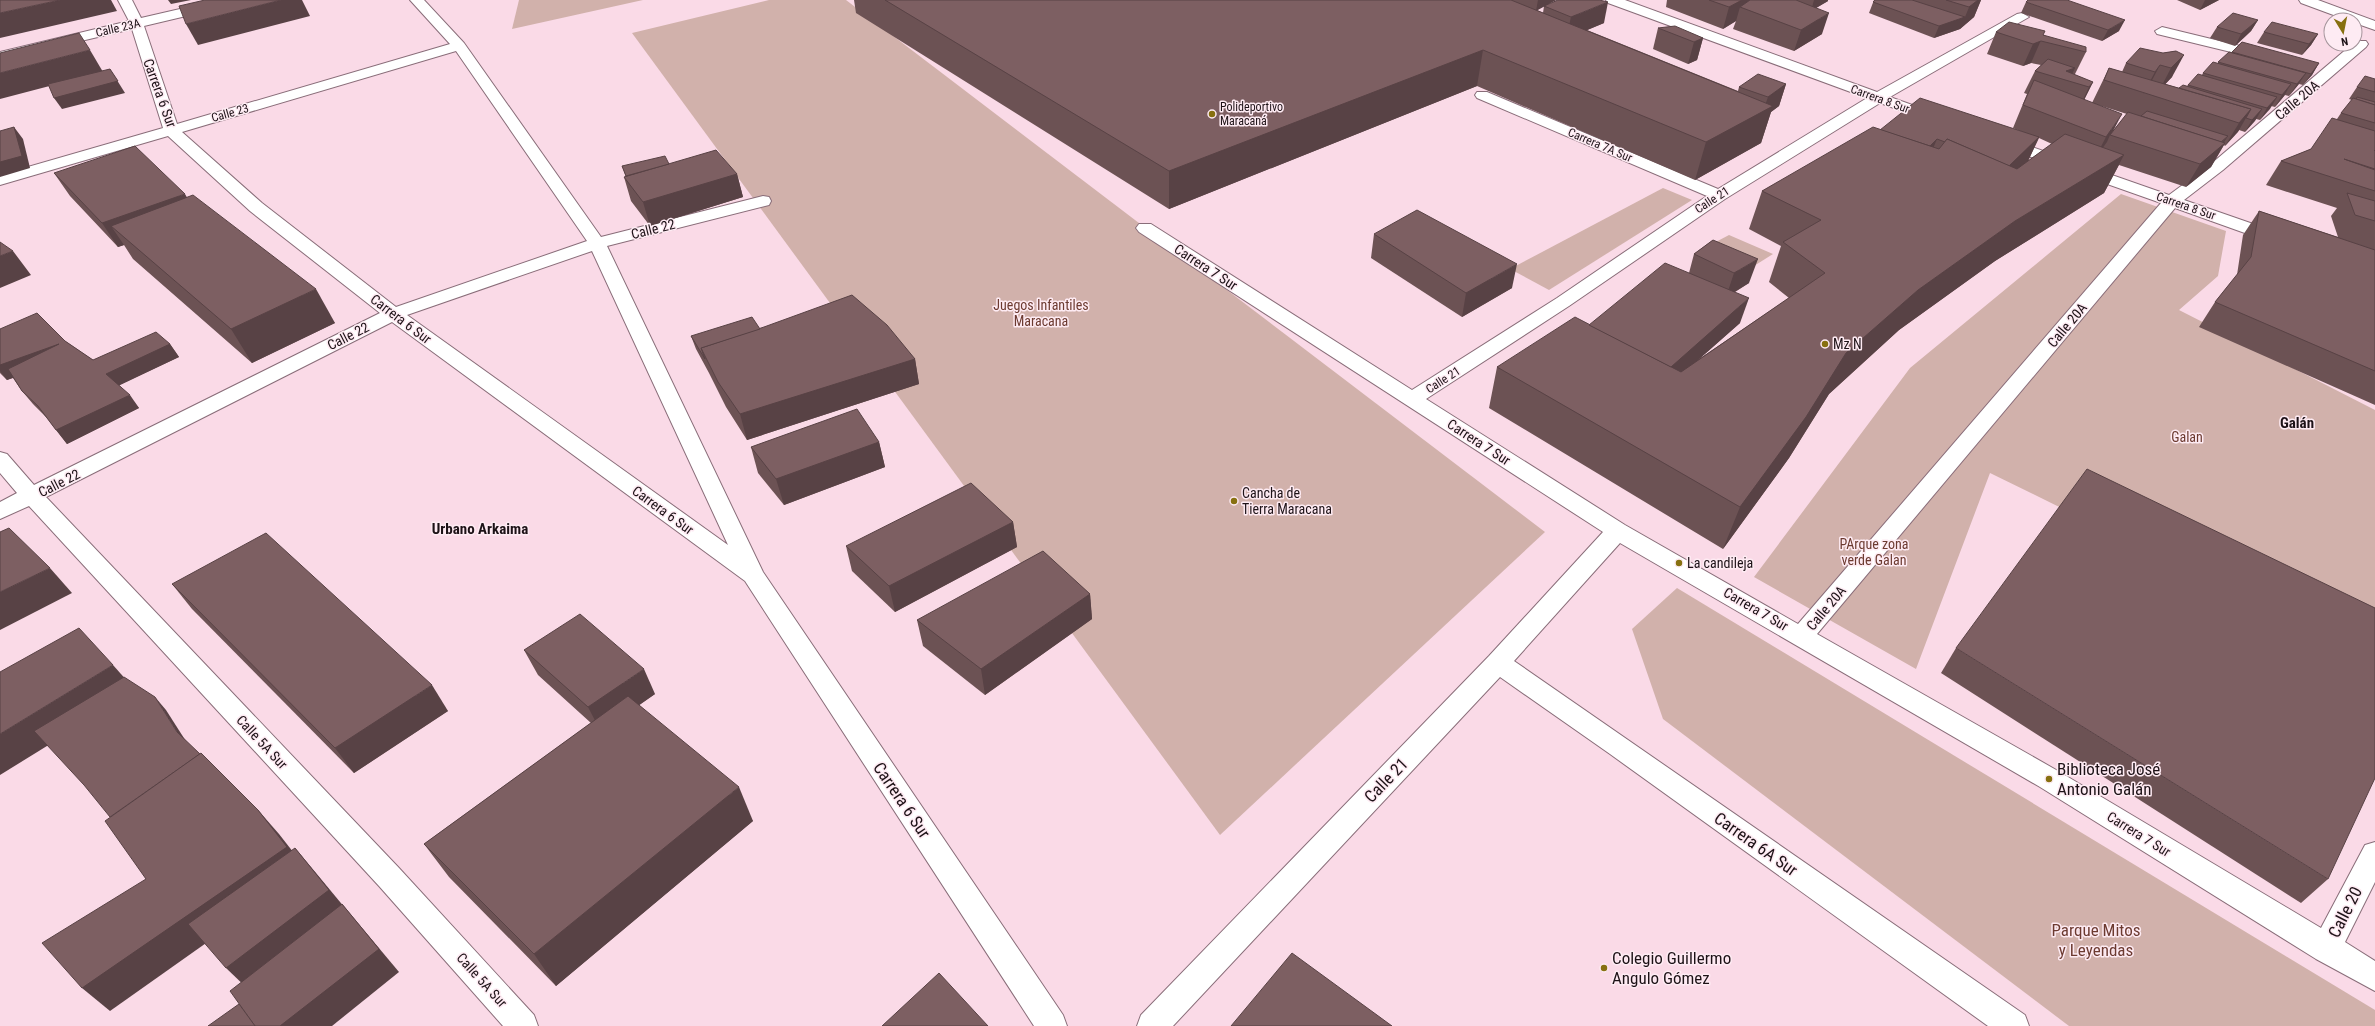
<svg xmlns="http://www.w3.org/2000/svg" width="2375" height="1026" viewBox="0 0 2375 1026" font-family="'Roboto Condensed',sans-serif">
<rect width="100%" height="100%" fill="#fadae7"/>
<!-- green -->
<g fill="#d1b1ab">
<polygon points="519,0 643,0 512,29"/>
<polygon points="769,0 846,0 1545,532 1220,835 632,33"/>
<polygon points="1663,188 1692,200 1549,290 1510,269"/>
<polygon points="2121,194 2226,231 2218,276 2179,310 2375,410 2375,662 1990,473 1916,669 1754,577 1910,368"/>
<polygon points="1729,235 1773,254 1746,271 1695,253"/>
<polygon points="1677,588 2375,1010 2375,1026 2069,1026 1663,719 1632,629"/>
</g>
<g fill="none" stroke-linecap="round" stroke-linejoin="round">
<defs>
<g id="minor">
<path d="M118,0H132L141,18L219,0H243L241,3L144,26L177,124L450,44L410,0H424L464,43L601,237L763,196L769,197L771,201L769,205L607,246L763,572L1063,1015L1067,1026H1034L745,581L392,322L46,497L399,868L534,1015L538,1026H503L379,886L29,506L0,519V502L17,493L0,473V452L7,454L34,485L380,313L250,211L168,136L0,185V175L163,128L132,29L0,60V52L129,21ZM456,51L587,241L396,307L262,203L182,132ZM592,251L728,545L407,315Z"/>
<polygon points="1606,0 1625,0 1877,92 2017,14 2022,13 2029,17 1890,97 1940,115 1943,118 1940,121 1930,121 1880,103 1725,199 1569,306 1426,399 1625,525 1798,624 2161,203 1997,145 1995,142 1997,139 2009,139 2169,195 2211,164 2356,41 2366,41 2368,44 2366,47 2223,170 2184,200 2282,234 2285,238 2282,242 2270,242 2175,208 1817,634 2058,771 2321,928 2365,845 2375,842 2375,882 2345,942 2375,961 2375,991 2316,959 2040,787 1620,543 1514,661 2025,1015 2029,1026 1988,1026 1610,754 1500,677 1173,1026 1137,1026 1141,1015 1489,656 1603,532 1139,232 1136,228 1139,224 1151,224 1412,390 1557,298 1707,196 1477,98 1475,95 1477,92 1487,92 1718,189 1867,98 1608,3"/>
<polygon points="2299,0 2318,0 2375,21 2375,30 2355,23 2355,20 2347,20 2301,3"/>
<polygon points="2162,27 2269,53 2271,56 2264,60 2157,34 2155,31"/>
</g>
</defs>
<!-- minor casing -->
<use href="#minor" stroke="#896d79" stroke-width="2"/>
<!-- minor -->
<use href="#minor" fill="#fff" fill-rule="evenodd"/>
</g>
<!-- wall -->
<g fill="#6c5254" fill-rule="evenodd">
<path d="M854,0H1556L1547,4L1604,23L1587,30L1738,91L1739,87L1786,84L1779,106L1771,112L1761,143L1695,180L1477,86L1169,209L856,13ZM1544,6L1543,13L1537,10Z"/>
<polygon points="1667,0 1828,0 1828,1 1816,8 1822,34 1794,51 1733,29 1736,21 1723,29 1666,7"/>
<polygon points="1874,0 1981,0 1974,17 1960,29 1934,38 1869,13"/>
<polygon points="2177,0 2219,0 2200,10"/>
<polygon points="2026,2 2119,31 2102,41 2021,13"/>
<polygon points="2258,20 2251,31 2235,46 2210,38 2217,27"/>
<polygon points="1658,28 1703,38 1697,60 1688,64 1653,49"/>
<path d="M1996,32L2043,35L2086,52L2075,74H2072L2093,82L2084,100L2112,132L2127,114L2092,103L2109,68L2122,72L2126,63L2163,53L2176,51L2172,77L2165,84L2179,88L2187,86L2188,85L2202,75L2203,73L2218,63V62L2232,52L2319,63L2312,75L2303,85L2299,84L2289,96L2285,95L2275,107L2271,106L2260,120L2256,119L2245,132L2239,130L2225,146L2224,145L2211,167L2186,187L2119,165L2104,193L1995,261L1899,330L1829,394L1789,458L1723,549L1489,408L1497,367L1589,325L1689,273L1694,254L1713,240L1749,283L1735,292L1740,323L1699,359L1789,298L1769,282L1781,246L1749,229L1762,191L1880,130L2025,133L2013,128L2027,94L2024,93L2035,71L2041,65L2031,63L2023,66L1987,54ZM2039,138L2052,144L2025,163L2028,161Z"/>
<polygon points="2264,32 2318,34 2311,45 2302,55 2257,43"/>
<polygon points="2375,79 2375,405 2199,327 2215,302 2237,275 2243,235 2259,211 2338,237 2331,216 2337,208 2266,185 2281,161 2311,149 2337,119 2341,113 2352,100 2349,99 2357,87"/>
<polygon points="669,164 737,174 743,197 650,226 631,201 624,177 626,177 622,166"/>
<polygon points="54,173 186,197 335,323 252,363 133,259 124,245 118,247 70,196"/>
<polygon points="1374,234 1512,288 1462,317 1371,258"/>
<polygon points="0,329 65,341 93,360 170,344 179,357 119,385 139,408 67,444 47,418 33,404 22,391 13,378 7,380 0,373"/>
<polygon points="760,329 915,359 919,384 747,440 726,407 709,373 696,349 691,336"/>
<polygon points="879,442 885,467 784,505 758,473 751,447"/>
<polygon points="1013,522 1017,547 895,612 852,571 846,546"/>
<polygon points="172,584 448,711 354,773 192,609"/>
<polygon points="1090,594 1092,619 985,695 923,646 917,620"/>
<polygon points="1956,648 2328,879 2301,903 1941,673"/>
<polygon points="524,650 655,694 639,705 753,821 556,986 449,877 424,844 591,723 538,675"/>
</g>
<!-- shaded-wall -->
<g fill="#584245">
<polygon points="60,0 111,0 117,11 0,38 0,13"/>
<polygon points="168,0 191,0 171,4"/>
<polygon points="281,0 302,0 310,16 198,45 186,24"/>
<polygon points="1538,0 1556,0 1536,11"/>
<polygon points="1742,0 1755,0 1740,7 1736,21 1723,29 1729,7"/>
<polygon points="1814,0 1828,0 1828,1 1811,11"/>
<polygon points="1972,0 1981,0 1974,17 1960,29 1934,38 1939,26 1965,17"/>
<polygon points="2205,0 2219,0 2200,10"/>
<polygon points="1608,2 1604,23 1566,39 1571,17"/>
<polygon points="1829,13 1822,34 1794,51 1801,30"/>
<polygon points="2125,20 2119,31 2102,41 2108,30"/>
<polygon points="2258,20 2251,31 2235,46 2241,34"/>
<polygon points="2045,31 2031,63 2023,66 2033,44 2043,35"/>
<polygon points="2318,34 2311,45 2302,55 2309,44"/>
<polygon points="1703,38 1697,60 1688,64 1694,42"/>
<polygon points="90,50 103,72 0,99 0,73"/>
<polygon points="1483,50 1477,86 1169,209 1169,171"/>
<polygon points="2184,55 2172,77 2159,91 2171,68"/>
<polygon points="2319,63 2312,75 2303,85"/>
<polygon points="2160,65 2148,88 2143,94 2155,72"/>
<polygon points="2075,68 2069,81 2066,71"/>
<polygon points="110,69 125,93 62,109 54,98"/>
<polygon points="2306,73 2298,85 2289,96 2297,84"/>
<polygon points="2093,82 2082,104 2078,110 2089,87"/>
<polygon points="1786,84 1779,106 1771,112 1761,143 1695,180 1706,142 1763,111 1768,97"/>
<polygon points="2291,84 2284,96 2275,107 2282,95"/>
<polygon points="2277,97 2270,109 2260,120 2267,108"/>
<polygon points="2251,109 2238,132 2225,146 2239,123"/>
<polygon points="2262,109 2255,121 2245,132 2252,120"/>
<polygon points="2122,114 2111,135 2110,135 2107,142 2094,160 2106,137"/>
<polygon points="14,127 23,139 30,168 0,177 0,162"/>
<polygon points="2228,136 2221,147 2225,143 2211,167 2186,187 2200,164"/>
<polygon points="2039,137 2028,161 1991,196 2002,172"/>
<polygon points="1937,139 1927,163 1923,152"/>
<polygon points="2124,155 2104,193 1995,261 1899,330 1829,394 1789,458 1723,549 1740,507 1846,353 1918,290 2015,221"/>
<polygon points="737,174 743,197 650,226 643,202"/>
<polygon points="185,194 199,218 111,226 124,245 118,247 102,223"/>
<polygon points="13,251 31,275 0,288 0,256"/>
<polygon points="1758,259 1749,283 1726,297 1734,273"/>
<polygon points="1517,264 1512,288 1462,317 1466,293"/>
<polygon points="316,289 335,323 252,363 231,329"/>
<polygon points="1749,298 1740,323 1662,392 1670,367"/>
<polygon points="59,344 68,357 7,380 0,371 0,365"/>
<polygon points="170,344 179,357 116,387 106,374"/>
<polygon points="915,359 919,384 747,440 740,414"/>
<polygon points="130,395 139,408 67,444 56,430"/>
<polygon points="879,442 885,467 784,505 776,479"/>
<polygon points="1013,522 1017,547 895,612 889,586"/>
<polygon points="50,568 72,593 0,630 0,592"/>
<polygon points="1090,594 1092,619 985,695 981,669"/>
<polygon points="113,665 136,691 0,775 0,734"/>
<polygon points="644,669 655,694 601,732 588,707"/>
<polygon points="432,685 448,711 354,773 335,748"/>
<polygon points="155,697 166,710 189,746 177,732"/>
<polygon points="739,787 753,821 556,986 534,954"/>
<polygon points="258,810 279,834 308,871 110,1011 82,988"/>
<polygon points="295,848 316,873 350,914 250,991 226,968"/>
<polygon points="342,904 399,972 332,1026 280,1026"/>
</g>
<!-- building -->
<g fill="#7d5f62" stroke="#584245">
<polygon points="0,0 60,0 0,13"/>
<polygon points="205,0 281,0 186,24 179,6"/>
<polygon points="885,0 1511,0 1773,106 1706,142 1483,50 1169,171"/>
<polygon points="1558,0 1599,0 1608,2 1571,17 1544,6"/>
<polygon points="1709,0 1742,0 1729,7"/>
<polygon points="1750,0 1796,0 1829,13 1801,30 1740,7"/>
<polygon points="1875,0 1912,0 1965,17 1939,26 1873,2"/>
<polygon points="1946,0 1978,0 1969,7"/>
<polygon points="2028,0 2067,0 2125,20 2108,30 2026,2"/>
<polygon points="2233,13 2258,20 2241,34 2217,27"/>
<polygon points="2009,22 2045,31 2043,35 2086,47 2086,52 2041,41 2033,44 1996,32"/>
<polygon points="2272,22 2318,34 2309,44 2264,32"/>
<polygon points="1675,26 1703,38 1694,42 1658,28"/>
<polygon points="79,33 90,50 0,73 0,53"/>
<polygon points="2242,42 2319,63 2311,74 2232,52"/>
<polygon points="2140,48 2163,53 2176,51 2184,55 2171,68 2160,65 2155,72 2126,63"/>
<polygon points="2229,52 2306,73 2297,84 2218,62"/>
<polygon points="2048,59 2075,68 2066,71 2093,82 2089,87 2035,71"/>
<polygon points="2213,62 2291,84 2282,95 2203,73"/>
<polygon points="2109,68 2251,109 2239,123 2104,80"/>
<polygon points="110,69 118,81 54,98 48,84"/>
<polygon points="1758,74 1786,84 1768,97 1739,87"/>
<polygon points="2198,74 2277,97 2267,108 2188,85"/>
<polygon points="2365,76 2375,79 2375,92 2357,87"/>
<polygon points="2034,80 2122,114 2106,137 2023,105"/>
<polygon points="2183,85 2262,109 2252,120 2246,118 2251,109 2179,88"/>
<polygon points="2357,97 2375,102 2375,105 2356,99"/>
<polygon points="1920,98 2039,137 2009,166 1947,139 1945,142 1937,139 1930,146 1880,130"/>
<polygon points="2353,98 2375,105 2375,123 2341,113"/>
<polygon points="2147,111 2228,136 2221,142 2141,116"/>
<polygon points="2128,112 2225,143 2200,164 2110,135"/>
<polygon points="2332,118 2375,131 2375,151 2374,150 2375,151 2375,169 2344,159 2375,170 2375,191 2281,161 2311,149"/>
<polygon points="14,127 22,156 0,162 0,131"/>
<polygon points="1873,127 1939,149 1947,139 2017,169 2065,134 2124,155 2015,221 1918,290 1846,353 1806,417 1740,507 1497,367 1575,317 1681,372 1825,273 1783,242 1821,220 1762,191"/>
<polygon points="135,146 185,194 102,223 54,173"/>
<polygon points="716,150 737,174 643,202 624,177"/>
<polygon points="665,156 669,164 626,176 622,166"/>
<polygon points="2347,193 2375,201 2375,221 2355,215"/>
<polygon points="193,195 316,289 231,329 111,226"/>
<polygon points="1417,210 1517,264 1466,293 1374,234"/>
<polygon points="2259,211 2375,250 2375,371 2215,302 2251,257"/>
<polygon points="1713,240 1758,259 1734,273 1694,254"/>
<polygon points="0,242 13,251 0,256"/>
<polygon points="1665,263 1749,298 1671,367 1589,325"/>
<polygon points="852,295 887,325 915,359 740,414 718,382 701,348 764,327"/>
<polygon points="37,313 65,341 93,360 156,332 170,344 106,374 130,395 56,430 38,406 22,391 8,369 59,344 0,365 0,329"/>
<polygon points="752,317 760,329 701,348 705,359 691,336"/>
<polygon points="857,409 879,442 776,479 751,447"/>
<polygon points="2087,469 2375,608 2375,778 2328,879 1956,648"/>
<polygon points="971,483 1013,522 889,586 846,546"/>
<polygon points="9,528 50,568 0,592 0,532"/>
<polygon points="266,533 432,685 335,748 172,584"/>
<polygon points="1043,551 1090,594 981,669 917,620"/>
<polygon points="580,614 644,669 588,707 524,650"/>
<polygon points="79,628 113,665 0,734 0,672"/>
<polygon points="124,677 155,697 177,732 200,754 110,817 84,785 34,731"/>
<polygon points="628,696 739,787 534,954 424,844"/>
<polygon points="201,753 258,810 287,847 82,988 42,943 146,879 105,821"/>
<polygon points="295,848 329,890 226,968 188,924"/>
<polygon points="342,904 379,949 280,1026 255,1026 230,991"/>
<polygon points="1292,953 1392,1026 1231,1026"/>
<polygon points="939,973 988,1026 882,1026"/>
<polygon points="239,1004 255,1026 208,1026"/>
</g>
<!-- markers -->
<g fill="#877010" stroke="#feebf3" stroke-width="1.5">
<circle cx="1212" cy="114" r="4"/>
<circle cx="1825" cy="344" r="4"/>
<circle cx="1234" cy="501" r="4"/>
<circle cx="1679" cy="563" r="4"/>
<circle cx="2049" cy="779" r="4"/>
<circle cx="1604" cy="968" r="4"/>
</g>
<g text-anchor="middle" stroke-width="3" stroke-linejoin="round" paint-order="stroke">
<!-- far-street labels -->
<g font-size="12" fill="#1d1217" stroke="#feebf3">
<text transform="translate(118 28) rotate(-13)" y="4">Calle 23A</text>
<text transform="translate(1880 99) rotate(20)" y="4">Carrera 8 Sur</text>
<text transform="translate(230 113) rotate(-16)" y="4">Calle 23</text>
<text transform="translate(1600 145) rotate(23)" y="4">Carrera 7A Sur</text>
<text transform="translate(1712 200) rotate(-33)" y="4">Calle 21</text>
<text transform="translate(2186 206) rotate(19)" y="4">Carrera 8 Sur</text>
<text transform="translate(1443 380) rotate(-33)" y="4">Calle 21</text>
</g>
<!-- far-poi labels -->
<g font-size="12" fill="#1d1217" stroke="#feebf3" text-anchor="start">
<text x="1220" y="111">Polideportivo<tspan x="1220" dy="14">Maracaná</tspan></text>
</g>
<!-- street labels -->
<g font-size="14" fill="#1d1217" stroke="#feebf3">
<text transform="translate(160 93) rotate(70)" y="5">Carrera 6 Sur</text>
<text transform="translate(2297 100) rotate(-40)" y="5">Calle 20A</text>
<text transform="translate(653 229) rotate(-14)" y="5">Calle 22</text>
<text transform="translate(1206 267) rotate(33)" y="5">Carrera 7 Sur</text>
<text transform="translate(401 319) rotate(37)" y="5">Carrera 6 Sur</text>
<text transform="translate(2067 325) rotate(-50)" y="5">Calle 20A</text>
<text transform="translate(348 336) rotate(-27)" y="5">Calle 22</text>
<text transform="translate(1479 442) rotate(33)" y="5">Carrera 7 Sur</text>
<text transform="translate(59 483) rotate(-27)" y="5">Calle 22</text>
<text transform="translate(663 510) rotate(36)" y="5">Carrera 6 Sur</text>
<text transform="translate(1826 608) rotate(-50)" y="5">Calle 20A</text>
<text transform="translate(1756 609) rotate(30)" y="5">Carrera 7 Sur</text>
<text transform="translate(262 742) rotate(47)" y="5">Calle 5A Sur</text>
<text transform="translate(2139 834) rotate(32)" y="5">Carrera 7 Sur</text>
<text transform="translate(482 980) rotate(48)" y="5">Calle 5A Sur</text>
</g>
<!-- park labels -->
<g font-size="14" fill="#6c3a30" stroke="#feebf3">
<text x="1041" y="310">Juegos Infantiles<tspan x="1041" dy="16">Maracana</tspan></text>
<text x="2187" y="442">Galan</text>
<text x="1874" y="549">PArque zona<tspan x="1874" dy="16">verde Galan</tspan></text>
</g>
<!-- poi labels -->
<g font-size="14" fill="#1d1217" stroke="#feebf3" text-anchor="start">
<text x="1833" y="349">Mz N</text>
<text x="1242" y="498">Cancha de<tspan x="1242" dy="16">Tierra Maracana</tspan></text>
<text x="1687" y="568">La candileja</text>
</g>
<!-- neighbourhood labels -->
<g font-size="15" font-weight="bold" fill="#1d1217" stroke="#feebf3">
<text x="2297" y="428">Galán</text>
<text x="480" y="534">Urbano Arkaima</text>
</g>
<!-- near-poi labels -->
<g font-size="17" fill="#1d1217" stroke="#feebf3" text-anchor="start">
<text x="2057" y="775">Biblioteca José<tspan x="2057" dy="20">Antonio Galán</tspan></text>
<text x="1612" y="964">Colegio Guillermo<tspan x="1612" dy="20">Angulo Gómez</tspan></text>
</g>
<!-- near-street labels -->
<g font-size="17" fill="#1d1217" stroke="#feebf3">
<text transform="translate(1386 780) rotate(-46)" y="6">Calle 21</text>
<text transform="translate(902 800) rotate(56)" y="6">Carrera 6 Sur</text>
<text transform="translate(1756 844) rotate(35)" y="6">Carrera 6A Sur</text>
<text transform="translate(2345 912) rotate(-63)" y="6">Calle 20</text>
</g>
<!-- near-park labels -->
<g font-size="17" fill="#6c3a30" stroke="#feebf3">
<text x="2096" y="936">Parque Mitos<tspan x="2096" dy="20">y Leyendas</tspan></text>
</g>
</g>
<!-- north arrow -->
<g transform="translate(2343 32) rotate(170)"><circle r="19" fill="#feebf3" stroke="#a4949b"/>
<path d="M0-3L7 15L0 10L-7 15Z" fill="#877010"/>
<text y="-6" font-size="11" font-weight="bold" text-anchor="middle" fill="#1d1217">N</text>
</g>
</svg>
